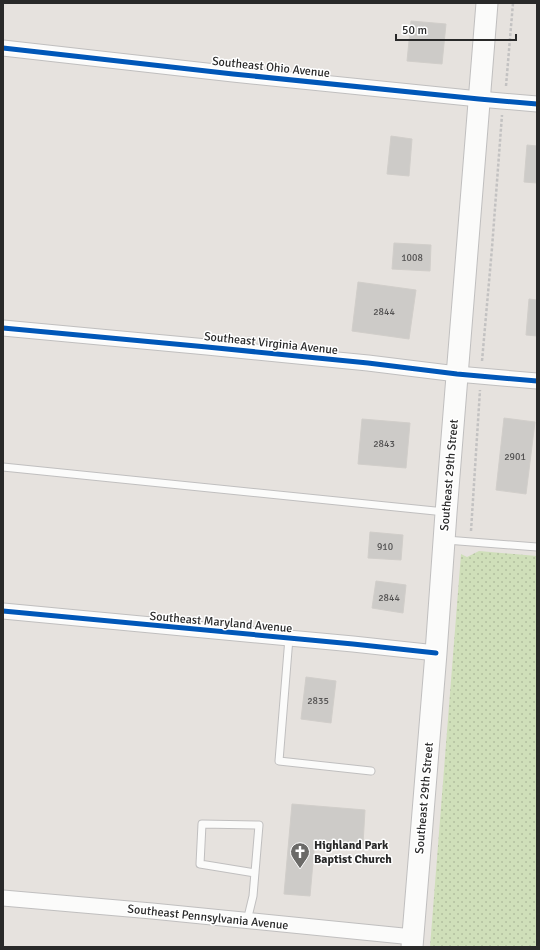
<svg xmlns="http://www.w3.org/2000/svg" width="540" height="950" viewBox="0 0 540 950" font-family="Signika,sans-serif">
<defs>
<pattern id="grass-dots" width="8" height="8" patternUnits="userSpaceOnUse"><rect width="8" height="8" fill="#cfdfb9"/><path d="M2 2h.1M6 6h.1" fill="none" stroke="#b2bf9f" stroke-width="1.8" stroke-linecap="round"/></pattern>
</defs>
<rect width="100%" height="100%" fill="#e6e2de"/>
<!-- grass -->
<polygon fill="url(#grass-dots)" points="479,551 537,556 537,947 430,947 461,554 467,557"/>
<!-- building -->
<g fill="#cdcbc8" stroke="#d1ceca">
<polygon points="411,21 446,24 442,64 407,61"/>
<polygon points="391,136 412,139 409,176 387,174"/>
<polygon points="527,145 537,146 537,183 524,182"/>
<polygon points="394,243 431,245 430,271 392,269"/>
<polygon points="358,282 416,290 409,339 352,331"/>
<polygon points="529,299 537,300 537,336 526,335"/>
<polygon points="504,418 535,422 526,494 496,490"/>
<polygon points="362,419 410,423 406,468 358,464"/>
<polygon points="370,532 403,535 401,560 368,558"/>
<polygon points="376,581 406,585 403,613 372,608"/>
<polygon points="306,677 336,681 331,723 301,719"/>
<polygon points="292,804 365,810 363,844 315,840 310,896 284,894"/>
</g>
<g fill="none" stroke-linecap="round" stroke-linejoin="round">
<defs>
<g id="lane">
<polyline points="3,467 445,512"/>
<polyline points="446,540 537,547"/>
<polyline points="289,638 279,761 371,771"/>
<polyline points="247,921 253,896 259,825 202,824 200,864 255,873"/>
</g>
<g id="street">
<polyline points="3,48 233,74 479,99 537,104"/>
<polyline points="3,328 207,347 368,363 457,374 537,381"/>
<polyline points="3,611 353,644 436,653"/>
<polyline points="3,898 152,911 413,937"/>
</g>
<polyline id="secondary" points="412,947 436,653 446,513 487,3"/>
</defs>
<!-- lane casing -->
<use href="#lane" stroke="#c0bfbf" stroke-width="9"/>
<!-- street casing -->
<use href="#street" stroke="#c0bfbf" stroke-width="17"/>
<!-- secondary casing -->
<use href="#secondary" stroke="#c0bfbf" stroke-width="23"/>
<!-- path -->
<g stroke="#c3c2c2" stroke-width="2.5" stroke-dasharray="3 2" stroke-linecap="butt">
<polyline points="506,86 513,3"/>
<polyline points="482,361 492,248 502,115"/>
<polyline points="471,531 480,390"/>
</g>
<!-- lane -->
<use href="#lane" stroke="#fbfbfa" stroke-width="7"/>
<!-- street -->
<use href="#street" stroke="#fbfbfa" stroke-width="15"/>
<!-- secondary -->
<use href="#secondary" stroke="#fbfbfa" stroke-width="21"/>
<defs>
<g id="cycleway">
<polyline points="3,48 233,74 479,99 537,104"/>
<polyline points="3,328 207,347 368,363 457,374 537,381"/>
<polyline points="3,611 353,644 436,653"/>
</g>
</defs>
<!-- cycleway casing -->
<use href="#cycleway" stroke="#fff" stroke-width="8"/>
<!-- cycleway -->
<use href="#cycleway" stroke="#0057b8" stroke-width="5"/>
</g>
<!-- icons -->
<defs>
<symbol id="church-pin" viewBox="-11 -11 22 30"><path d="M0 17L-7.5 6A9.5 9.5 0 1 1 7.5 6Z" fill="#6b6a68" stroke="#fff"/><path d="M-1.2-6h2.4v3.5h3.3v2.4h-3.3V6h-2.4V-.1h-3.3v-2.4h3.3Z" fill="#fff"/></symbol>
</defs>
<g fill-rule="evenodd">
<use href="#church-pin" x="289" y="841" width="22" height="30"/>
</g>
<g text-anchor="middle" stroke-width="3" stroke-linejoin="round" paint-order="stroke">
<!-- number labels -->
<g font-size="10" fill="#535252">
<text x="412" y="261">1008</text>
<text x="384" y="315">2844</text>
<text x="384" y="447">2843</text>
<text x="515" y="460">2901</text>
<text x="385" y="550">910</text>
<text x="389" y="601">2844</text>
<text x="318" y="704">2835</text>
</g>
<!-- street labels -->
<g font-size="12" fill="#292929" stroke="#fff">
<text transform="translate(271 67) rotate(6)" y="4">Southeast Ohio Avenue</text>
<text transform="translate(271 343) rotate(6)" y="4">Southeast Virginia Avenue</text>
<text transform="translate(449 475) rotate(-85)" y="4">Southeast 29th Street</text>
<text transform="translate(221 622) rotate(5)" y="4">Southeast Maryland Avenue</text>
<text transform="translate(424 798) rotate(-85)" y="4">Southeast 29th Street</text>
<text transform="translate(208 917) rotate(6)" y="4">Southeast Pennsylvania Avenue</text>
</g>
<!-- poi labels -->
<g font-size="12" font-weight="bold" fill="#292929" stroke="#fff" text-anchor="start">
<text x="314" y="849">Highland Park<tspan x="314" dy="14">Baptist Church</tspan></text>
</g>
</g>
<!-- border -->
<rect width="540" height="950" fill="none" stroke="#292929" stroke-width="8"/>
<!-- scale -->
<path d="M396 34v6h120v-6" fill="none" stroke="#292929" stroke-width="2"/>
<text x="402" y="34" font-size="12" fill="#292929" stroke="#ffffff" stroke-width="3" paint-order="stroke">50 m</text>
</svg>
